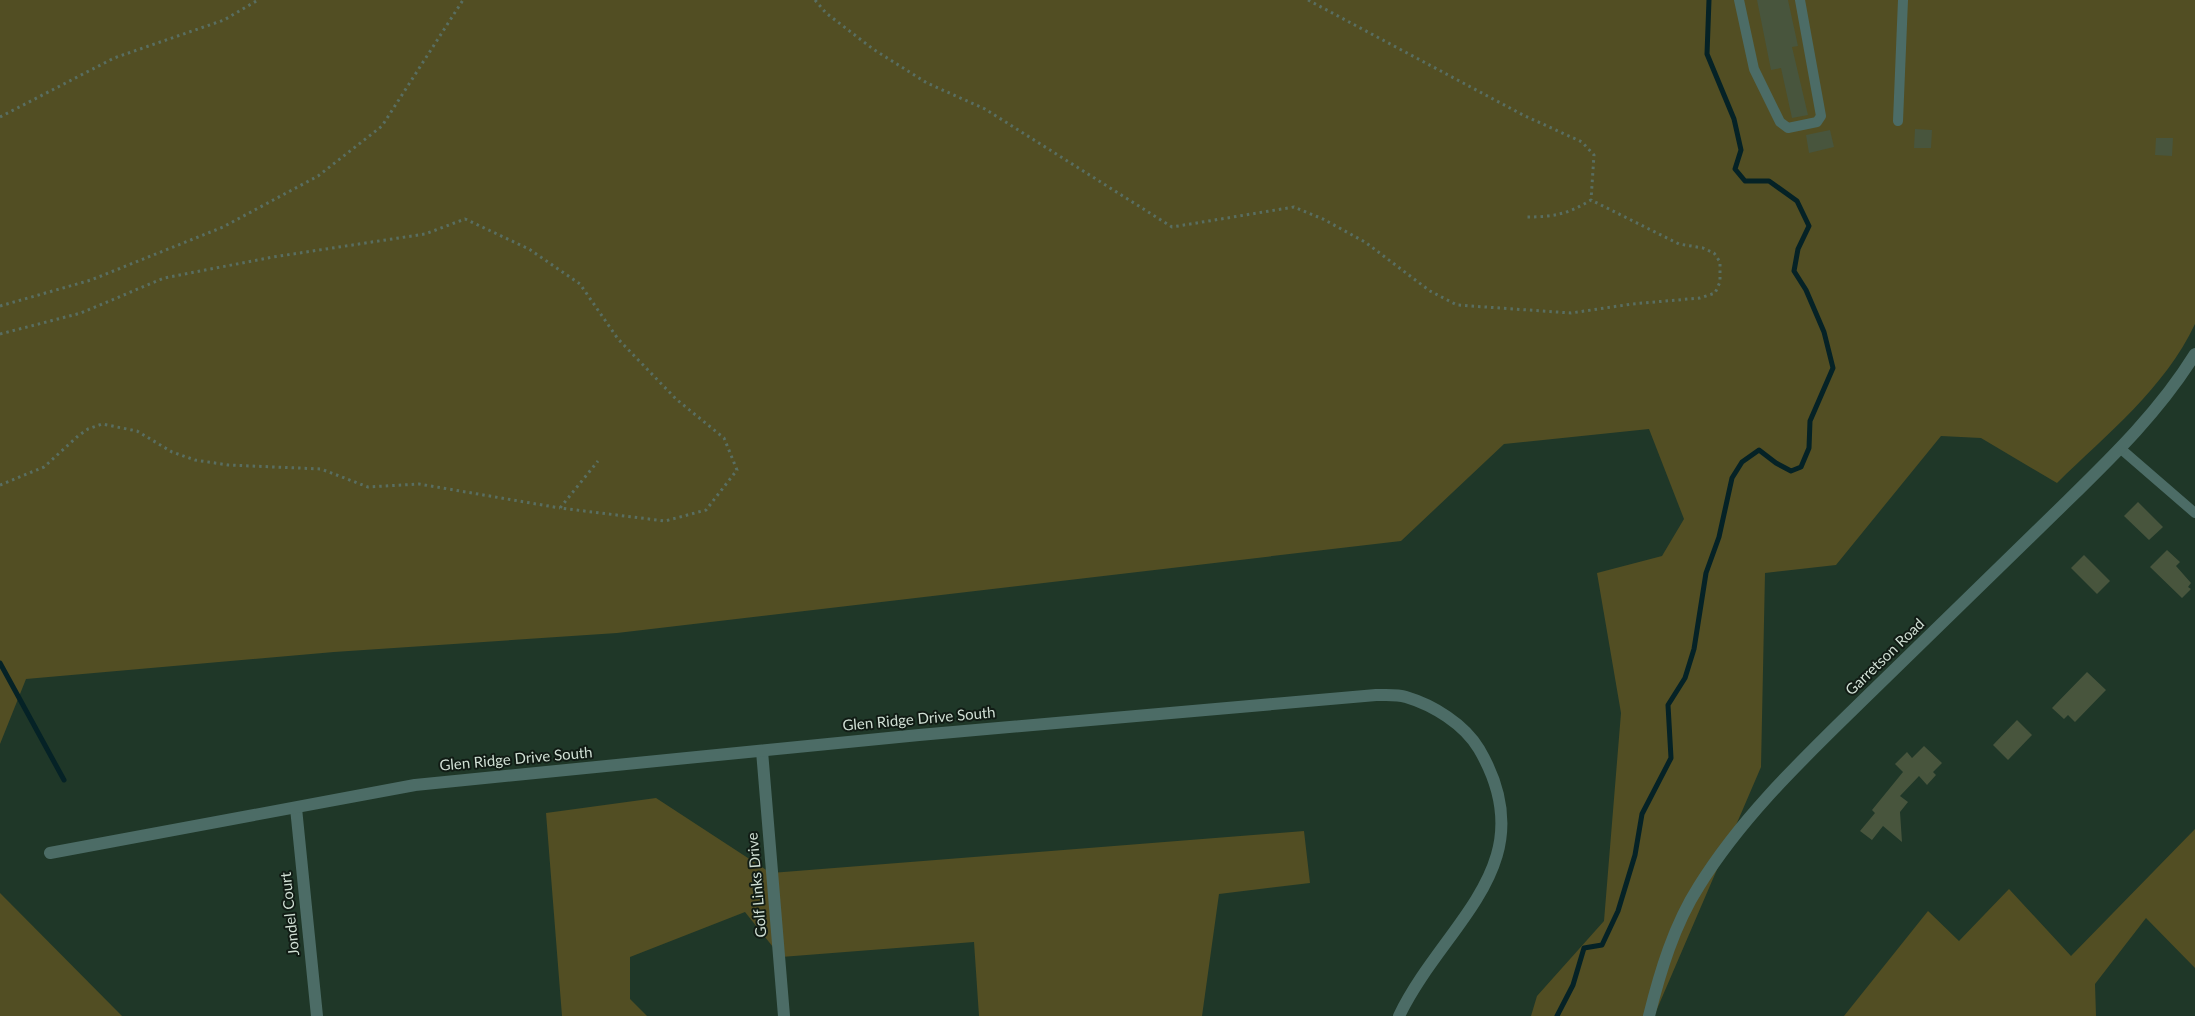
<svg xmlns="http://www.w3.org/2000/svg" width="2195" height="1016" viewBox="0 0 2195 1016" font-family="Lato,sans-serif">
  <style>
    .green { fill: #524e23 }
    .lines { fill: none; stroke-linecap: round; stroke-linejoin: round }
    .stream { stroke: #052226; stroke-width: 5 }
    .building { fill: #48553d }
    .path { stroke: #596e61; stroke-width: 3; stroke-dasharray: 2.5 4; stroke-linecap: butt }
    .service { stroke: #4c6c66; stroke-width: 10 }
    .minor { stroke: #4c6c66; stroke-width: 12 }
    .tertiary { stroke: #4c6c66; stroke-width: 12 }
    .labels { text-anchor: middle; stroke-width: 4; stroke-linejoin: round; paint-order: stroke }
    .street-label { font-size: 15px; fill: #d0dfd4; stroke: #111c15 }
  </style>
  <rect width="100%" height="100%" fill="#1f3728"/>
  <!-- green -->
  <g class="green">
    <path d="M0 0H2195V324C2165 388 2107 434 2057 483L1981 438 1941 436 1836 565 1765 573 1761 767 1654 1016H1531L1537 996 1604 921 1621 713 1597 573 1662 556 1684 519 1649 429 1504 444 1401 541 617 633 334 652 26 679 0 744Z"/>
    <polygon points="656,798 771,873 1304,831 1310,883 1219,894 1202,1016 979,1016 974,942 781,957 745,912 630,957 630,999 647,1016 562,1016 546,813"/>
    <polygon points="2195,829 2195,968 2146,918 2095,984 2096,1016 1844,1016 1928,911 1959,941 2009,889 2071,956"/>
    <polygon points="0,893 122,1016 0,1016"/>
  </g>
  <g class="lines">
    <!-- stream -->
    <g class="stream">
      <polyline points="0,663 64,780"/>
      <polyline points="1557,1016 1573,985 1584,948 1602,945 1618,911 1635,855 1642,814 1671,758 1668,705 1685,678 1694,649 1706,573 1719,537 1732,478 1742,462 1759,450 1776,463 1791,471 1801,467 1809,448 1810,421 1833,368 1824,332 1806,290 1794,271 1798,249 1809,226 1797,201 1769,181 1745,181 1735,169 1741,150 1734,119 1707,54 1709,0"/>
    </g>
  </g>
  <!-- building -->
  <g class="building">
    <polygon points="1757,0 1788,0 1798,46 1792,47 1808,115 1792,118 1781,68 1771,70"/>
    <polygon points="1915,129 1932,130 1931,148 1914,148"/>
    <polygon points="1830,130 1834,147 1809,153 1806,135"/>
    <polygon points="2156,138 2173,138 2172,156 2155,155"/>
    <polygon points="2138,502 2163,527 2149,540 2124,516"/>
    <polygon points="2167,550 2180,562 2176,566 2191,583 2188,587 2191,589 2182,598 2150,567"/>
    <polygon points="2084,555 2110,581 2097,594 2071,568"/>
    <polygon points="2087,672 2106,690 2075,722 2068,715 2064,719 2052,708"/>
    <polygon points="2017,720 2032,735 2008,760 1993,745"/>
    <polygon points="1924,746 1942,763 1933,772 1936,775 1927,785 1919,776 1900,796 1908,802 1900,812 1902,842 1883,826 1872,840 1860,831 1875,813 1872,810 1903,772 1895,764 1907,752 1912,758"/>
  </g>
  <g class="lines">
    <!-- path -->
    <g class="path">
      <path d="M815 0 826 13 873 49 927 83 985 109 1172 227 1294 207 1323 219 1365 242 1430 291 1457 305 1571 313 1632 304 1700 298 1715 293 1720 282V262L1714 253 1703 248 1679 244 1591 200C1568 214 1554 217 1526 217"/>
      <polyline points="1308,0 1523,115 1582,142 1594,155 1591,200"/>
      <polyline points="0,117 114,58 224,20 258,0"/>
      <polyline points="0,306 91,280 223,227 318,176 382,126 463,0"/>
      <polyline points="0,334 81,313 164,278 273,257 425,234 465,219 529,249 580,284 618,339 676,399 724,438 737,470 706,510 665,521 560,508 598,461"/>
      <polyline points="0,485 44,467 78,436 88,429 102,424 137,431 172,452 195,460 228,465 321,469 368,487 419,484 560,508"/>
    </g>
    <!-- service -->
    <g class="service">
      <polyline points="1739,0 1754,69 1780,122 1788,128 1817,122 1821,116 1800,0"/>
      <polyline points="1898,121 1903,0"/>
      <polyline points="2121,449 2195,513"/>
    </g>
    <!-- minor -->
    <g class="minor">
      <polyline points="762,751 784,1016"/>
      <polyline points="296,808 317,1016"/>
      <path d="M50 853 415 785 919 735 1376 695C1386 695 1397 694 1406 697 1433 705 1464 724 1479 749 1547 865 1444 922 1399 1016"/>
    </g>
    <!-- tertiary -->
    <path class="tertiary" d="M1649 1016C1660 972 1674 925 1699 886 1743 815 1804 758 1863 700 1928 637 1992 574 2057 511 2107 462 2158 414 2195 354"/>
  </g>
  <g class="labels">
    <!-- street labels -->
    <g class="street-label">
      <text transform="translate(1885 657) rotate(-44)" y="5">Garretson Road</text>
      <text transform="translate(919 719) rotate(-5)" y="5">Glen Ridge Drive South</text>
      <text transform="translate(516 759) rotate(-5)" y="5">Glen Ridge Drive South</text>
      <text transform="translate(757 885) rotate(-95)" y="5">Golf Links Drive</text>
      <text transform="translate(290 914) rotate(-96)" y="5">Jondel Court</text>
    </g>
  </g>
</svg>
